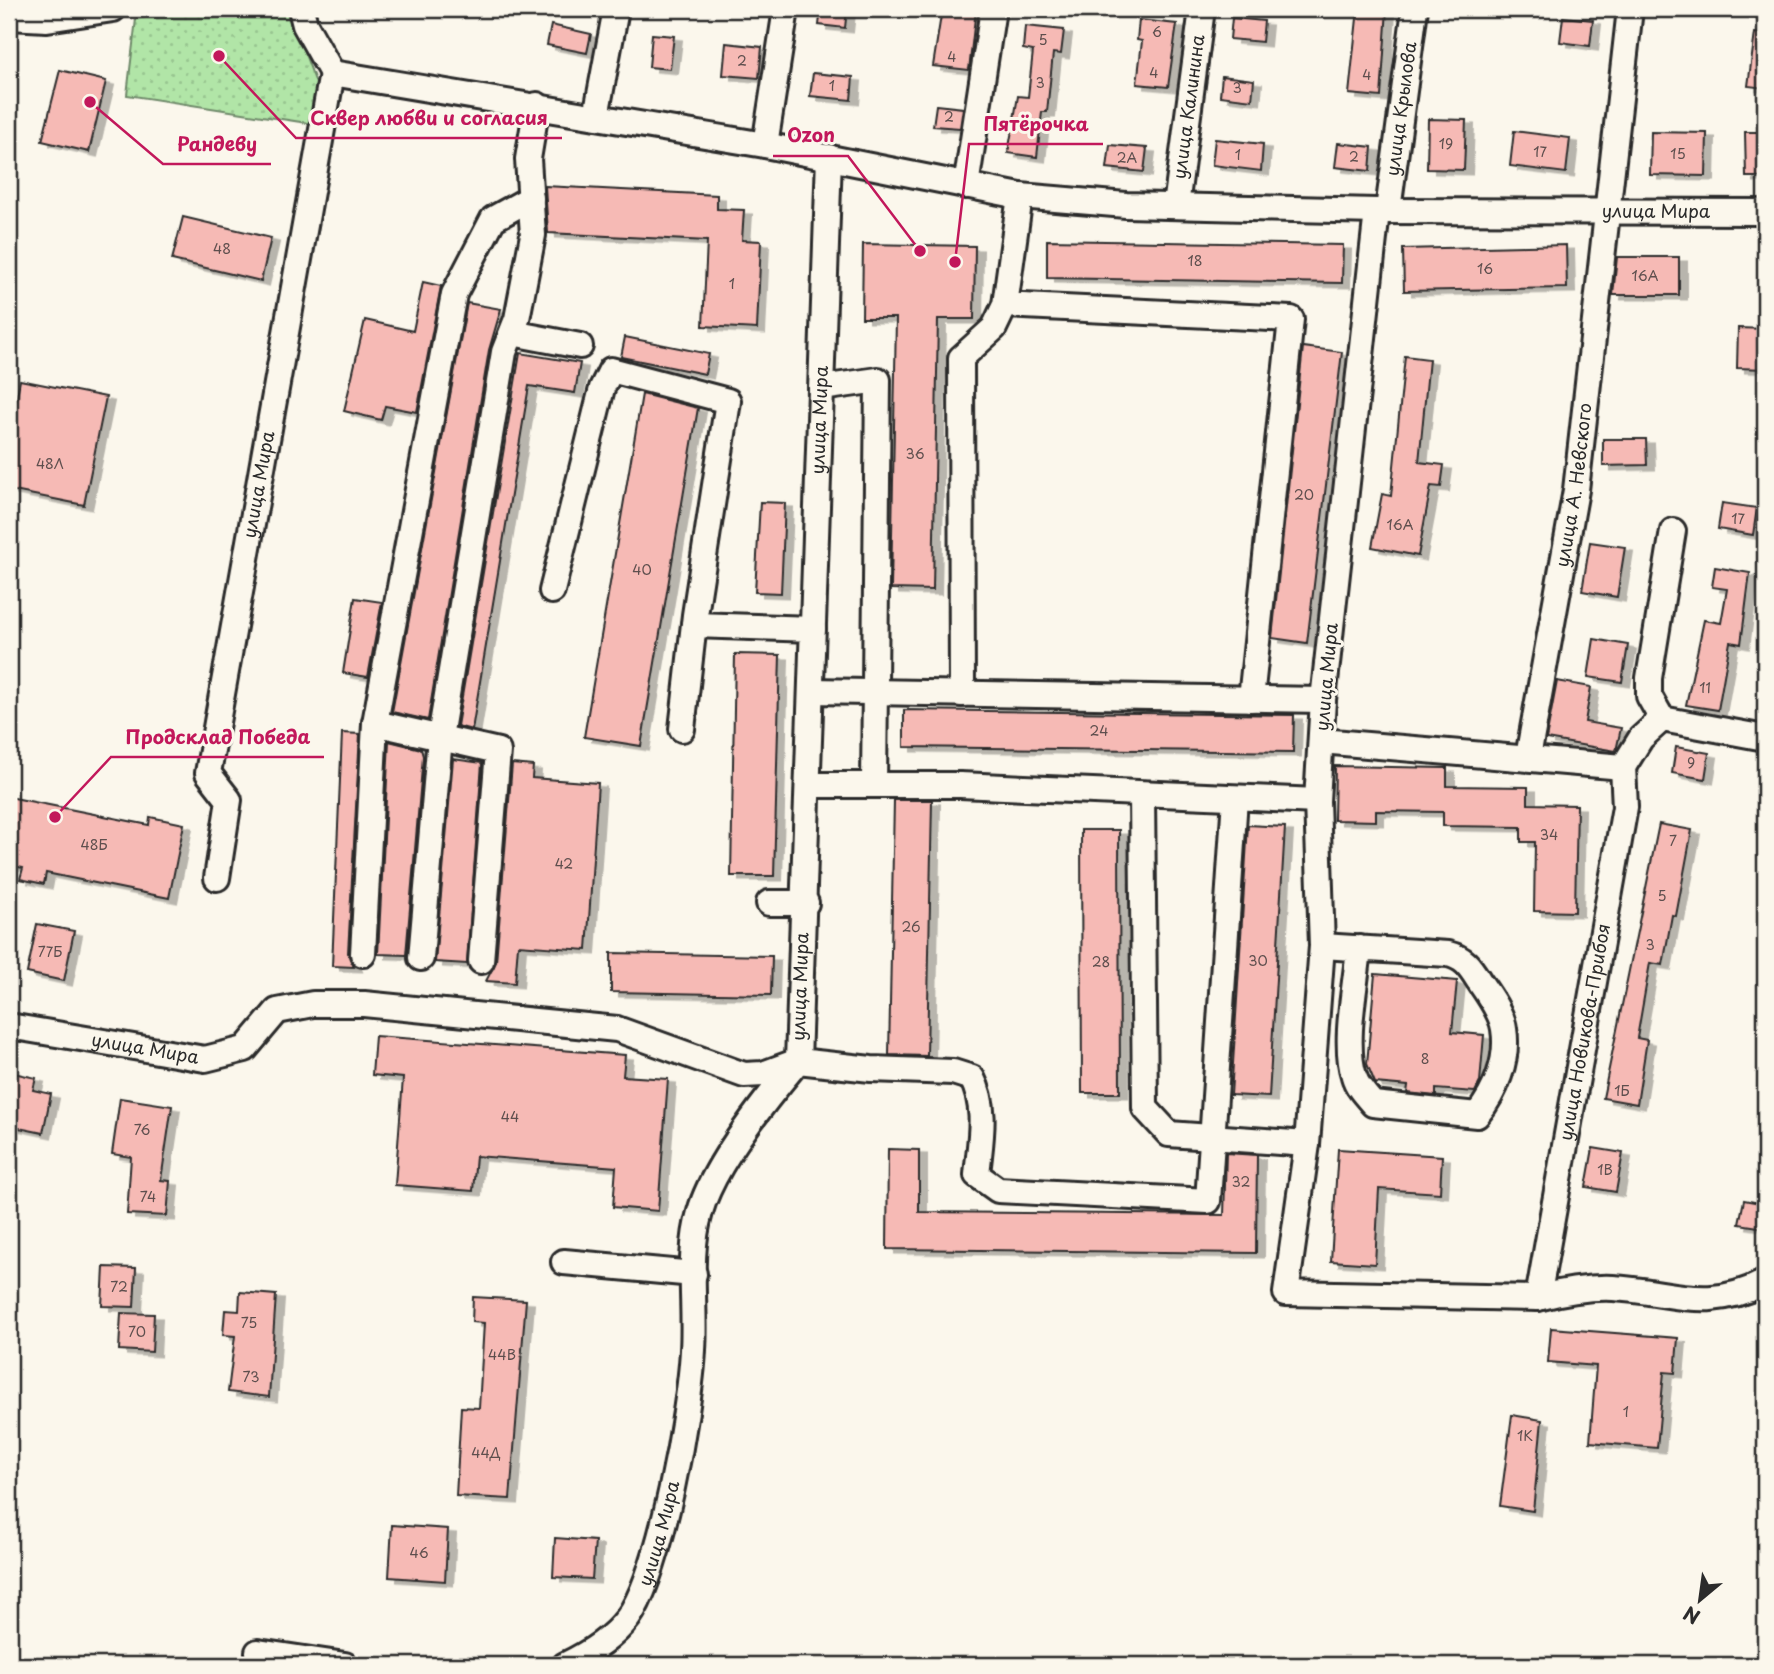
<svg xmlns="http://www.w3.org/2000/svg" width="1774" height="1674" viewBox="0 0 1774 1674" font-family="'Playpen Sans',sans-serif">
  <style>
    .park { fill: url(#park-dots); stroke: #6e8869; stroke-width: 2 }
    .building { fill: #f6bab5; stroke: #2b2b2b; stroke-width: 2; filter: url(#shadow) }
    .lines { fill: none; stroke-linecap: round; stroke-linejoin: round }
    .minor-casing { stroke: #2b2b2b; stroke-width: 30 }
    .minor { stroke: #fbf7ec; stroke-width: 24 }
    .labels { text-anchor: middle; stroke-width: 6; stroke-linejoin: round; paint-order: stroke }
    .number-label { font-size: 14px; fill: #5e4f4e }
    .street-label { font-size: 18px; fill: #2b2b2b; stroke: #fbf7ec }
    .leader { fill: none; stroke: #c2185b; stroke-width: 2.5 }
    .callout-dot { fill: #c2185b; stroke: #fbf7ec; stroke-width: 2.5 }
    .callout-label { font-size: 19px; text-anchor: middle; font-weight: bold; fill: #c2185b; stroke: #fbf7ec; stroke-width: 6; stroke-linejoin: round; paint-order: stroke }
  </style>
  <defs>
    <pattern id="park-dots" width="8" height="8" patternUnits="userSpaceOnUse" patternTransform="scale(1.75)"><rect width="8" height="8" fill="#b1e5a7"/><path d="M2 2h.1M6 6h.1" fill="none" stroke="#98c590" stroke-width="1.8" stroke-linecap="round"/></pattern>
    <filter id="shadow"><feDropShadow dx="8" dy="4.5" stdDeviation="0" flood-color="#0004"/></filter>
  </defs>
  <rect width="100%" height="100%" fill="#fbf7ec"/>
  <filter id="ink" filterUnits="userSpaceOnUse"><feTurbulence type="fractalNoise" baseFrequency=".0143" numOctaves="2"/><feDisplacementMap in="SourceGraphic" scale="14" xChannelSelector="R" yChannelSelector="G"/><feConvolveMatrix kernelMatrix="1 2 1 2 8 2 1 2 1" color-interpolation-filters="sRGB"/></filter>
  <g filter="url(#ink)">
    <!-- park -->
    <polygon class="park" points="183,9 288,9 320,94 314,124 127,95 136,19"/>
    <!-- building -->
    <g class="building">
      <polygon points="821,9 847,9 845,28 819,25"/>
      <polygon points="942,9 976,9 969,70 933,66"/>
      <polygon points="1358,9 1387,9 1381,97 1349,94"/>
      <polygon points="1563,17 1593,20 1590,46 1560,42"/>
      <polygon points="1232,18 1264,21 1262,42 1230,39"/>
      <polygon points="1139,20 1177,24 1168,87 1137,84 1142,41 1137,40"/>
      <polygon points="551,25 591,34 587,53 547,45"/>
      <polygon points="1025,26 1064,30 1061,54 1053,53 1047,112 1042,112 1037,157 1008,153 1018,96 1028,97 1033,51 1023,49"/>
      <polygon points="1755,33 1765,34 1765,88 1748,86"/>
      <polygon points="652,34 674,36 670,69 649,67"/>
      <polygon points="726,43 762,47 759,78 723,75"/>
      <polygon points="60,70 106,81 89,152 42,141"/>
      <polygon points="813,73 853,77 851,100 810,96"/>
      <polygon points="1222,76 1254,80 1252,100 1220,96"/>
      <polygon points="936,105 963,108 960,128 933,126"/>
      <polygon points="1428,119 1466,120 1464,170 1427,169"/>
      <polygon points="1514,131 1570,138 1566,173 1510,166"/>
      <polygon points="1651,132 1707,133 1706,176 1650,175"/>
      <polygon points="1745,132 1765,132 1765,177 1746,177"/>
      <polygon points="1215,139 1263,144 1261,171 1212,165"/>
      <polygon points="1338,143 1372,147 1370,171 1335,167"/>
      <polygon points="1110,145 1147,148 1144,172 1107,168"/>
      <polygon points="545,186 717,195 717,209 744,210 742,240 761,241 757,329 703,326 707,241 548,233"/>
      <polygon points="183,217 271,238 261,281 172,260"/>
      <polygon points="1047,240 1343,245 1342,283 1047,278"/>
      <polygon points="863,244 975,246 974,319 938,319 933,590 891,589 896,318 862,318"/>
      <polygon points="1566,245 1567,288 1404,291 1403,249"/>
      <polygon points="1617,257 1679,257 1679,295 1613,295"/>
      <polygon points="423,282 441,286 417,412 385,406 381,420 344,411 365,320 413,331"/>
      <polygon points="467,303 501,309 489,350 428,720 392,712"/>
      <polygon points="1738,328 1765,329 1765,369 1737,368"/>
      <polygon points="625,337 709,354 705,374 621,357"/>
      <polygon points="1303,347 1342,352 1307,643 1272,638"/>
      <polygon points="520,353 580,363 575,393 529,386 472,730 457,726"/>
      <polygon points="1405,356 1429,359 1419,462 1444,465 1441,487 1431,486 1418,556 1372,547 1382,494 1391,496"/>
      <polygon points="20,380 106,397 84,505 9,490 9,439"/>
      <polygon points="642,394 698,408 641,746 584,737"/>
      <polygon points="1603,439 1646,439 1647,465 1603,466"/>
      <polygon points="760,502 785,503 781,593 755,592"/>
      <polygon points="1722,503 1757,508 1753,535 1718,529"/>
      <polygon points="1590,542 1625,547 1617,597 1582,591"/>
      <polygon points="1715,567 1750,573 1741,644 1730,642 1718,710 1686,705 1704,620 1721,623 1727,589 1712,587"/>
      <polygon points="355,598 382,602 368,677 343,673"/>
      <polygon points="1594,639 1628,645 1622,682 1588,677"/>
      <polygon points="735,654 780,655 774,876 731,876"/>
      <polygon points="1557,681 1591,687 1585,722 1621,728 1616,751 1546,739"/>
      <polygon points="904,710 1294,715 1293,752 904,747"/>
      <polygon points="342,733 360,734 348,953 354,967 332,966"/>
      <polygon points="389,741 421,749 423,756 406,955 378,954"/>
      <polygon points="1676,747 1709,753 1705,779 1672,773"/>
      <polygon points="453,759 482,763 467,964 435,962"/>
      <polygon points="512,764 533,766 532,778 598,783 587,950 518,945 515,983 486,981 496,962"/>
      <polygon points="1335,766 1447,768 1447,786 1528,787 1528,804 1577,805 1575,912 1534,911 1535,842 1521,842 1521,827 1443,826 1443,812 1376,811 1376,821 1334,820"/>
      <polygon points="9,797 149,825 150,817 184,824 169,898 46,873 44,884 20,879 23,868 9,865"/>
      <polygon points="894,800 932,800 927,1056 889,1055"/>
      <polygon points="1659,824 1692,830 1676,916 1672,915 1663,965 1650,963 1637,1038 1647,1040 1637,1104 1603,1098"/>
      <polygon points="1248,825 1285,827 1269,1097 1231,1095"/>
      <polygon points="1081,830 1119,830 1120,1093 1082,1093"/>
      <polygon points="37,924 74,931 64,981 27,973"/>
      <polygon points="611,953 772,956 771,995 611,992"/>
      <polygon points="1375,974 1457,981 1452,1032 1484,1035 1480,1082 1475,1092 1436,1089 1436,1096 1407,1093 1408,1086 1375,1083 1367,1064"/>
      <polygon points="375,1036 625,1055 623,1076 668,1079 658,1211 613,1207 616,1167 476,1156 473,1191 395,1185 403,1078 372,1075"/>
      <polygon points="9,1072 36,1078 33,1090 51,1094 43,1133 9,1126"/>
      <polygon points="120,1098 172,1106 161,1180 170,1181 167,1216 127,1214 131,1157 112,1154"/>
      <polygon points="1593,1148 1623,1153 1616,1192 1586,1187"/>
      <polygon points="888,1149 919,1150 919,1212 1224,1215 1226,1153 1257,1155 1256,1253 887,1249"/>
      <polygon points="1338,1149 1442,1156 1440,1193 1379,1189 1375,1264 1331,1261"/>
      <polygon points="1744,1200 1765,1204 1765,1228 1739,1224"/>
      <polygon points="104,1267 136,1268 134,1307 102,1306"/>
      <polygon points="240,1292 276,1295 269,1397 228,1392 235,1336 223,1335 225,1310 239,1311"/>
      <polygon points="473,1297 526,1300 510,1499 456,1496 461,1407 479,1408 484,1323 472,1322"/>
      <polygon points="121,1313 154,1314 152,1352 119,1350"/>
      <polygon points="1551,1328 1678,1338 1675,1373 1664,1372 1657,1448 1590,1442 1596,1366 1548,1362"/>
      <polygon points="1512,1415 1542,1420 1533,1511 1500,1506"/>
      <polygon points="392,1525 448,1529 445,1581 389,1577"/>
      <polygon points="555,1538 595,1541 592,1579 553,1577"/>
    </g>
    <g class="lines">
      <!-- minor casing -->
      <g class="minor-casing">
        <g id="minor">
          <path id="s1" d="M301 9 305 25 332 73 765 145 1020 196 1126 205 1377 211 1765 212"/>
          <polyline points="9,17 47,19 113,9"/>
          <polyline points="596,116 616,9"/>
          <polyline points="765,145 786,9"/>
          <polyline points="966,186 993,9"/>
          <polyline points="1020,196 1005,305 1291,319 1251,699"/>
          <path id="s2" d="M1176 206 1202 9"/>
          <path id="s3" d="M1388 210 1415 9"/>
          <path d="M1377 211 1323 700 1317 801 1322 946 1307 1144 1286 1293 1538 1298C1564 1291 1587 1287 1613 1288 1672 1291 1706 1313 1765 1282"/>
          <polyline points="512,333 580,346"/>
          <polyline points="821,388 878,380 874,785"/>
          <polyline points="552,591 602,388 611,370 728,401 695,615 682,729"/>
          <polyline points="694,625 813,629"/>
          <polyline points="811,691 1323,700"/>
          <polyline points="962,694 961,358 994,328 1005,305"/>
          <polyline points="1662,719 1649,696 1649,678 1673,531"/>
          <polyline points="375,723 454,294 493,219 531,198"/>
          <polyline points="1321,741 1623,767 1641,738 1662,719 1765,738"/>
          <path id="s4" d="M1528 757 1576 490 1630 9"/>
          <polyline points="808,785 960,785 1317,801"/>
          <polyline points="1142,794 1145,1108 1169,1134 1307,1144"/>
          <path id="s5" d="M217 878 229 800 208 773 332 73"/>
          <polyline points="769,903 806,903"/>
          <path d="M1322 946 1448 954C1465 958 1470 967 1479 981 1488 994 1502 1013 1504 1029 1509 1060 1495 1093 1477 1115L1373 1104C1366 1096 1357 1087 1354 1076 1343 1042 1356 984 1359 948"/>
          <polyline points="363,954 375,723 498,751 481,961"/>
          <polyline points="421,958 440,737 504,352 517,319 533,235 528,159 537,105"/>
          <path id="s6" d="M9 1026 205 1059 245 1049 277 1011 313 1004H364L617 1029 744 1075 763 1074 798 1061 871 1069 953 1072 972 1078C988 1109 980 1141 977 1175L998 1190 1208 1201 1235 798"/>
          <polyline points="564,1262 694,1274"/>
          <path id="s7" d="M1538 1298 1625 807 1623 767"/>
          <polyline points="258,1652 345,1665"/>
          <path id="s8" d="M565 1665C588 1654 612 1639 628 1618 661 1572 690 1409 693 1350 696 1304 687 1257 700 1212 713 1165 766 1099 798 1061L829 157"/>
        </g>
      </g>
      <!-- minor -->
      <use href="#minor" class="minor"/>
    </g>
  </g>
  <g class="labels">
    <!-- number labels -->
    <g class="number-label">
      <text x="1157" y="37">6</text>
      <text x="1043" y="45">5</text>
      <text x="952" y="62">4</text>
      <text x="742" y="66">2</text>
      <text x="1154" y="78">4</text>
      <text x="1367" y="80">4</text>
      <text x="1040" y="88">3</text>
      <text x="832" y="91">1</text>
      <text x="1237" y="93">3</text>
      <text x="949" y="122">2</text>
      <text x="1446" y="149">19</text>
      <text x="1540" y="157">17</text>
      <text x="1678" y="159">15</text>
      <text x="1238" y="160">1</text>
      <text x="1354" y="162">2</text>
      <text x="1127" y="163">2А</text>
      <text x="222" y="254">48</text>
      <text x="1195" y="266">18</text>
      <text x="1485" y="274">16</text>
      <text x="1645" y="281">16А</text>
      <text x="732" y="289">1</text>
      <text x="915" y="459">36</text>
      <text x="50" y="469">48Л</text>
      <text x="1304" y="500">20</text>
      <text x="1738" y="524">17</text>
      <text x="1400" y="530">16А</text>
      <text x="642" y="575">40</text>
      <text x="1705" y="693">11</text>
      <text x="1099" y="736">24</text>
      <text x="1691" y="768">9</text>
      <text x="1549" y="840">34</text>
      <text x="1673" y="846">7</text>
      <text x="94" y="850">48Б</text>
      <text x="564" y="869">42</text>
      <text x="1662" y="901">5</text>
      <text x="911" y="932">26</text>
      <text x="1650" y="950">3</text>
      <text x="50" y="957">77Б</text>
      <text x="1258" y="966">30</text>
      <text x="1101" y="967">28</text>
      <text x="1425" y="1064">8</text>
      <text x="1622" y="1096">1Б</text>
      <text x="510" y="1122">44</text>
      <text x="142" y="1135">76</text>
      <text x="1605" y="1175">1В</text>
      <text x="1241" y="1187">32</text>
      <text x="148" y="1202">74</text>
      <text x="119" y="1292">72</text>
      <text x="249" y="1328">75</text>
      <text x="137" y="1337">70</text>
      <text x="502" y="1360">44В</text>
      <text x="251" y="1382">73</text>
      <text x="1626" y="1417">1</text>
      <text x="1525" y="1441">1К</text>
      <text x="486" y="1458">44Д</text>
      <text x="419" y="1558">46</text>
    </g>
    <!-- street labels -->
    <g class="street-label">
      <text dy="6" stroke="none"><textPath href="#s2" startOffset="100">улица Калинина</textPath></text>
      <text dy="6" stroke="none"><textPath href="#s3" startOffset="102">улица Крылова</textPath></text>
      <text dy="6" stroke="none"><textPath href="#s1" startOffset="1407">улица Мира</textPath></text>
      <text dy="6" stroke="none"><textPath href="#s8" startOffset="1318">улица Мира</textPath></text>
      <text dy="6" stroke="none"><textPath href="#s5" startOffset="406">улица Мира</textPath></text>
      <text dy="6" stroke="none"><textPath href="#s4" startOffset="276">улица А. Невского</textPath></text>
      <text transform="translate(1327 677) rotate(-85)" y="6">улица Мира</text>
      <text dy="6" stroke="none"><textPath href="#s8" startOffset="751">улица Мира</textPath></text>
      <text dy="6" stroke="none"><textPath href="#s7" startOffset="270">улица Новикова-Прибоя</textPath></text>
      <text dy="6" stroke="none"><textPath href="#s6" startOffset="138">улица Мира</textPath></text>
      <text dy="6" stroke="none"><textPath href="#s8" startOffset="170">улица Мира</textPath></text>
    </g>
  </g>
  <!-- callouts -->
  <path class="leader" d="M219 56L296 138H562M955 262L969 144H1103M920 251L848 156H773M90 102L163 164H271M55 817L111 757H324"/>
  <g class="callout-dot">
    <circle cx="219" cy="56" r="7"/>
    <circle cx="955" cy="262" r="7"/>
    <circle cx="920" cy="251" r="7"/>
    <circle cx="90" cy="102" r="7"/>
    <circle cx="55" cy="817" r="7"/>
  </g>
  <g class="callout-label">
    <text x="429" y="125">Сквер любви и согласия</text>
    <text x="1036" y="131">Пятёрочка</text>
    <text x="811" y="142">Ozon</text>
    <text x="217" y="151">Рандеву</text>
    <text x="218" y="744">Продсклад Победа</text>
  </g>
  <!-- margin -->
  <rect width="1774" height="1674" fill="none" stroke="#fbf7ec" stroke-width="35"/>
  <rect x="18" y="18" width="1739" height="1639" fill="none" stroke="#2b2b2b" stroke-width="2.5" filter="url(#ink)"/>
  <!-- north arrow -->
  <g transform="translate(1700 1600) rotate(209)" stroke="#fbf7ec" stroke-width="5" paint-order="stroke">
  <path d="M0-5L12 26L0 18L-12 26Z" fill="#2b2b2b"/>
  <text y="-10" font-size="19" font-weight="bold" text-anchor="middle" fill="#2b2b2b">N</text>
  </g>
</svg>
